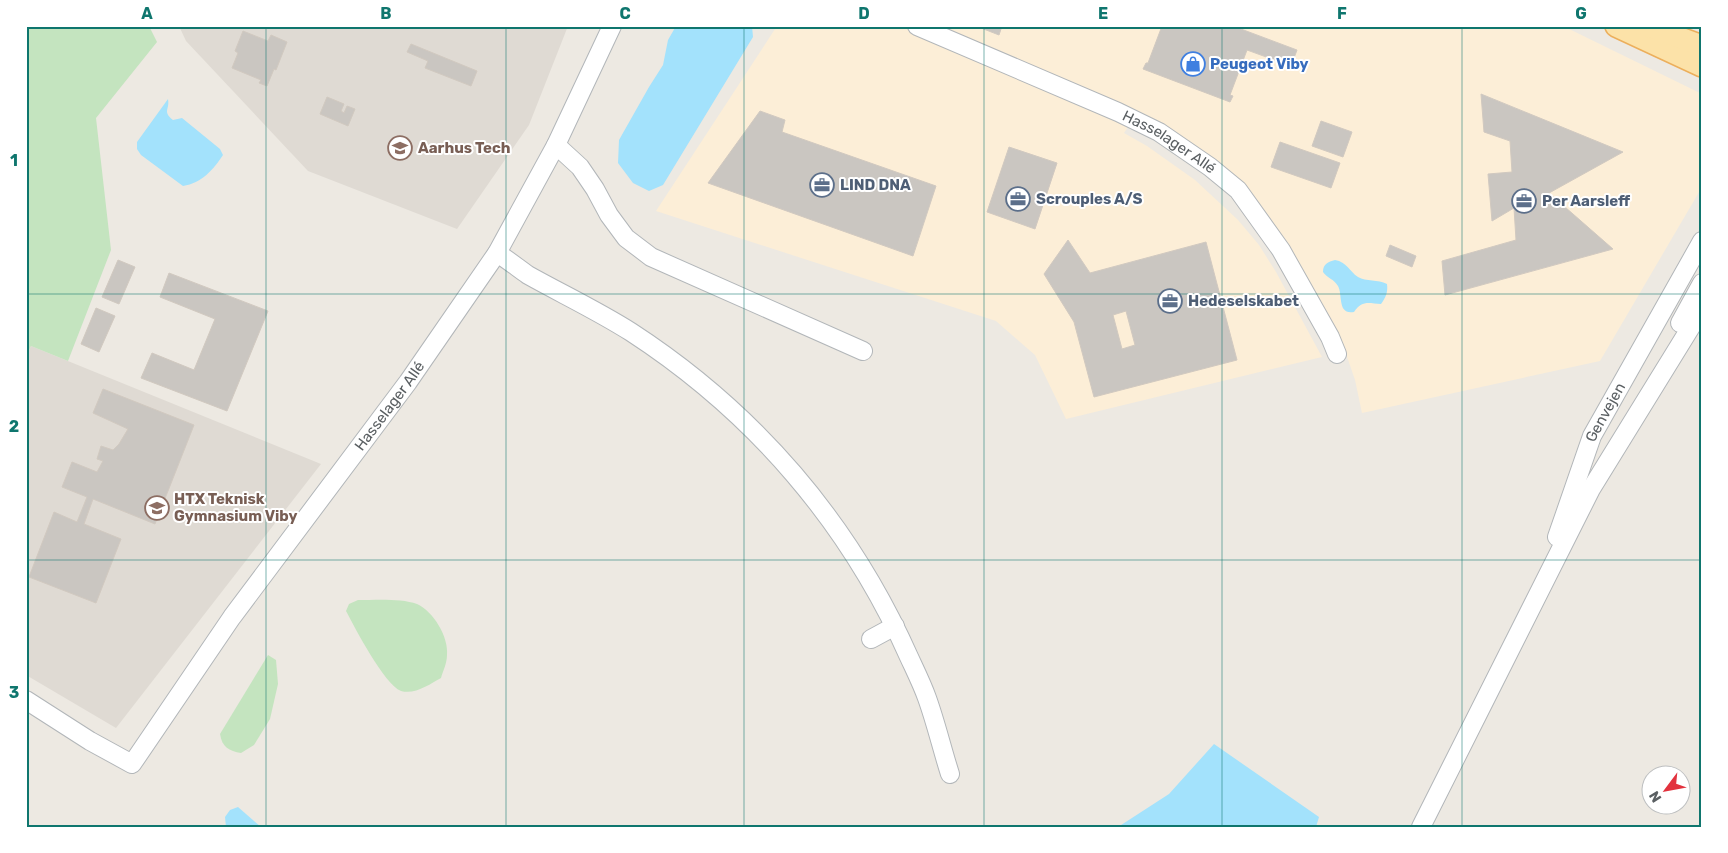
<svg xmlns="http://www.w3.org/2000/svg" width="1728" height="853" viewBox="0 0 1728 853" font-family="Rubik,sans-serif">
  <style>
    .commercial { fill: #fceed7 }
    .education { fill: #dfdad3 }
    .green { fill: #c4e4bf }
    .water { fill: #a3e2fc }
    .building { fill: #cac6c1; stroke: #d1c9c0; fill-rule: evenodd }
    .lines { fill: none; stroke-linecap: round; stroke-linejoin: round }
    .minor-casing { stroke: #b2b6b9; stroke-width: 20 }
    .major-casing { stroke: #ecaf5c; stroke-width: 24 }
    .minor { stroke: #fff; stroke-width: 18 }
    .major { stroke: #fce2a8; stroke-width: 21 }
    .grid { fill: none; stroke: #0f766e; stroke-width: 1; stroke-opacity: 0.55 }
    .labels { text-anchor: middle; stroke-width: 4; stroke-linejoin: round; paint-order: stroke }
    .shop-label { font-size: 15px; font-weight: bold; fill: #366cbe; stroke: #fff; text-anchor: start }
    .street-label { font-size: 15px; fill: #5a5f62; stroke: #fff }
    .education-label { font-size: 15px; font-weight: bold; fill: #785e54; stroke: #fff; text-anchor: start }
    .service-label { font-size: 15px; font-weight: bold; fill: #4e5e75; stroke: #fff; text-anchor: start }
    .neatline { fill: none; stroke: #0f766e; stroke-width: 2 }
    .grid-label { font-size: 16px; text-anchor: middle; font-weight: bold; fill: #0f766e }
  </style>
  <rect width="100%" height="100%" fill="#ede9e2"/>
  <!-- commercial -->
  <polygon class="commercial" points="777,26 1563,26 1702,94 1702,187 1600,361 1362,413 1355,380 1343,345 1303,269 1259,207 1138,112 1124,133 1147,146 1195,180 1238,220 1259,245 1276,272 1322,357 1066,419 1035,355 996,321 656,211"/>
  <!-- education -->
  <g class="education">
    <polygon points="179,26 568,26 529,125 457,229 308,171 186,41"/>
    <polygon points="31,346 321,464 116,728 26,675 26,356"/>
  </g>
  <!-- green -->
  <g class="green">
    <polygon points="26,26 149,26 157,42 96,118 111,250 68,361 31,346 26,356"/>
    <path d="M358 600C375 600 401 598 417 604 433 611 449 637 447 655 447 663 443 671 441 678 430 684 415 695 401 691 384 684 355 628 346 611L349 604Z"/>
    <path d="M268 655 276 660 278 684 270 719 254 745 241 753C229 751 222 747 220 734Z"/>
  </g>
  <!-- water -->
  <g class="water">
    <polygon points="676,26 752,26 753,37 663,185 649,191 633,183 618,163 619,140 649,87 663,65 668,40"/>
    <path d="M168 99C170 110 162 111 173 120L182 118 220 149 223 155C213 170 202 183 183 186L141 155 137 149V142Z"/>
    <path d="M1335 260C1347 262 1349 271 1358 277 1366 282 1378 279 1387 284 1388 292 1386 297 1381 304 1368 303 1362 300 1354 312 1337 315 1343 295 1338 286 1334 279 1327 278 1323 272 1323 264 1328 262 1335 260Z"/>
    <polygon points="1214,744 1319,817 1316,827 1118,827 1169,794"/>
    <polygon points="238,807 261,827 226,827 225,817 230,810"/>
  </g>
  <!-- building -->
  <g class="building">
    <polygon points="976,26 1002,26 999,35"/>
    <polygon points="1162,26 1242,26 1241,29 1297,50 1291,66 1247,50 1230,95 1233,96 1230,102 1143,69 1146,63 1148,63"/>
    <polygon points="243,31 268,41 271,35 287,42 276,70 274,69 267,86 259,83 261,80 232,68 238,53 235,51"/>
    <polygon points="411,44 477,71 471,86 425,68 428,61 407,52"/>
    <polygon points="1481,94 1623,152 1549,193 1613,249 1445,295 1442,261 1516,240 1514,208 1492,221 1488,174 1512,172 1510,141 1484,132"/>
    <polygon points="327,97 344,104 341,111 344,113 347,106 355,109 348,126 320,114"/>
    <polygon points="760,111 785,120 782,132 936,186 913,256 708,183"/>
    <polygon points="1321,121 1352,132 1343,157 1312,146"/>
    <polygon points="1280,142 1340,163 1331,188 1271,167"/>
    <polygon points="1009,147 1057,163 1035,229 987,212"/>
    <path d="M1068 240 1090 273 1206 242 1237 360 1094 397 1074 322 1044 274ZM1126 311 1135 345 1122 349 1113 315Z"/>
    <polygon points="1390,245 1416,256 1412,267 1386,256"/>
    <polygon points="118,260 135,267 119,304 102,297"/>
    <polygon points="169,273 268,311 227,411 141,378 152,353 194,370 215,319 160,297"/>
    <polygon points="96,308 115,316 99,352 81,344"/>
    <polygon points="103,389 194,425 155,524 93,499 84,524 121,539 96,603 29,577 54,512 77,522 87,497 62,487 72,462 97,472 103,461 97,459 101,446 113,450 119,444 128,429 93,413"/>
  </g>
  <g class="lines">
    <!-- minor casing -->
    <g class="minor-casing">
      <g id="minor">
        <path id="s1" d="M917 26 1118 112 1159 132 1210 167 1238 190 1281 250 1330 337 1337 354"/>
        <polyline points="556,145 580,167 595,189 609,215 626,238 651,257 863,351"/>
        <path d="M497 253C508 260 518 268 528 275 562 294 598 311 631 332 754 412 849 522 909 657 915 670 922 684 927 698 936 723 942 749 950 774"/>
        <polyline points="1680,323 1702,283"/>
        <path id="s2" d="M1557 537 1592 436 1702 241"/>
        <polyline points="871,639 895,626"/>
        <path id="s3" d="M26 700 90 741 132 764 232 617 408 382 497 253 556 145 612 26"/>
        <polyline points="1421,827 1591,489 1702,309"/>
      </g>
    </g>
    <!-- major casing -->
    <g class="major-casing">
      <g id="major">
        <polyline points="1616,26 1702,66"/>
        <polyline points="1648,26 1702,46"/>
      </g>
    </g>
    <!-- minor -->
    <use href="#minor" class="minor"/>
    <!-- major -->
    <use href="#major" class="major"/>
  </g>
  <!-- grid -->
  <path class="grid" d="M266 26V827M506 26V827M744 26V827M984 26V827M1222 26V827M1462 26V827M26 294H1702M26 560H1702"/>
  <!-- icons -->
  <defs>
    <g id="shop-ring" transform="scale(1.25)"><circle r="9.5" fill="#fff" stroke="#3f7fe0" stroke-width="1.5"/><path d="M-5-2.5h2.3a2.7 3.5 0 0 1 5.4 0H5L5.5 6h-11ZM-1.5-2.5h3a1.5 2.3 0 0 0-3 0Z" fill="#3f7fe0"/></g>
    <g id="university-ring" transform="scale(1.25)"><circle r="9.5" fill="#fff" stroke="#8d6e63" stroke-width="1.5"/><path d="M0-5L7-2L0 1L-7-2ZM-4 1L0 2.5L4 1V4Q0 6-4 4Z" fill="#8d6e63"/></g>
    <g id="office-ring" transform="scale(1.25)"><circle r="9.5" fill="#fff" stroke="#5c6f8a" stroke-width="1.5"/><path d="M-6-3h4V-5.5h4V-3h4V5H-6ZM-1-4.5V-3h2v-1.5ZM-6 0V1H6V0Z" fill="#5c6f8a"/></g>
  </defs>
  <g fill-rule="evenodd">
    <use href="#shop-ring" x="1193" y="64"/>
    <use href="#university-ring" x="400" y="148"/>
    <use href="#office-ring" x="822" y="185"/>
    <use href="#office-ring" x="1018" y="199"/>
    <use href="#office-ring" x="1524" y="201"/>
    <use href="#office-ring" x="1170" y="301"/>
    <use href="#university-ring" x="157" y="508"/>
  </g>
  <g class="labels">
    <!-- shop labels -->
    <g class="shop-label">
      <text x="1210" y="69">Peugeot Viby</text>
    </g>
    <!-- street labels -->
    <g class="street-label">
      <text dy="5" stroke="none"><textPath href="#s1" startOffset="278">Hasselager Allé</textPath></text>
      <text dy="5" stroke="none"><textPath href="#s3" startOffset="565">Hasselager Allé</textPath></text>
      <text dy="5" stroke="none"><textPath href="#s2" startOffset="134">Genvejen</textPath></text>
    </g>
    <!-- education labels -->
    <g class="education-label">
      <text x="418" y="153">Aarhus Tech</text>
      <text x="174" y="504">HTX Teknisk<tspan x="174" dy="17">Gymnasium Viby</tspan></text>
    </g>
    <!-- service labels -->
    <g class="service-label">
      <text x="840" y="190">LIND DNA</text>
      <text x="1036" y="204">Scrouples A/S</text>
      <text x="1542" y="206">Per Aarsleff</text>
      <text x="1188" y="306">Hedeselskabet</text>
    </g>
  </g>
  <!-- border -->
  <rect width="1728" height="853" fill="none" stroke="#ffffff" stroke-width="55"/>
  <!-- north arrow -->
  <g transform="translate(1666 790) rotate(238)"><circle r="24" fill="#ffffff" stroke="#bdbfc0"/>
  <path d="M0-4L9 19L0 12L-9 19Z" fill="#e2323e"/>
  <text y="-8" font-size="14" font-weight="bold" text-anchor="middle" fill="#5a5f62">N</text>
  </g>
  <rect x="28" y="28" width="1672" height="798" class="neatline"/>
  <g class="grid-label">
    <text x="147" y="19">A</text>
    <text x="386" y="19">B</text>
    <text x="625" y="19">C</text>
    <text x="864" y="19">D</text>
    <text x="1103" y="19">E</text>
    <text x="1342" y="19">F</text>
    <text x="1581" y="19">G</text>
    <text x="14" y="166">1</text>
    <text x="14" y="432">2</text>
    <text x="14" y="698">3</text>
  </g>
</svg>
